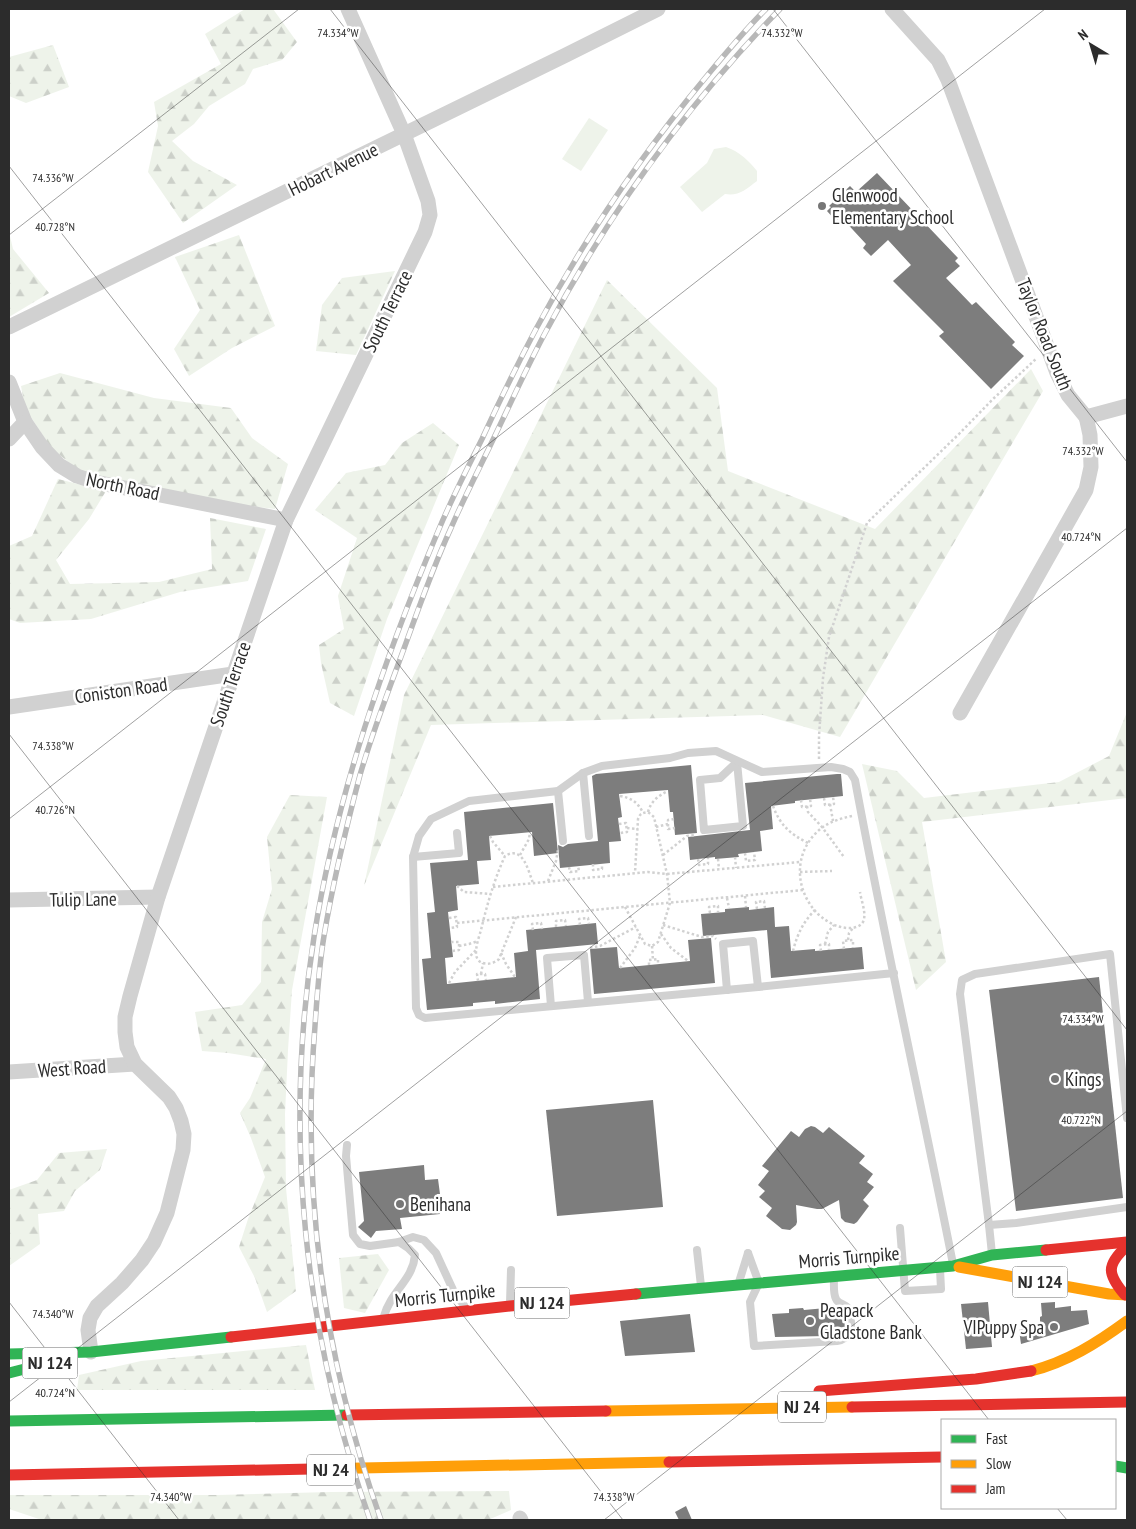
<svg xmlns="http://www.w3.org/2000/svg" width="1136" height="1529" viewBox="0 0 1136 1529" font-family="'PT Sans Narrow',sans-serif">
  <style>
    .forest { fill: url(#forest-firs) }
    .park { fill: #eef3ea }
    .building { fill: #7d7d7d }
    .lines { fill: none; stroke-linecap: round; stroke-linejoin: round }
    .path { stroke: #d1d1d1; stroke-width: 2.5; stroke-dasharray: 2.5 2.5; stroke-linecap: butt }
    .lane { stroke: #d1d1d1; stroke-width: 8 }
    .street { stroke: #d1d1d1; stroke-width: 15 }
    .fast { stroke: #30b455; stroke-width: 11 }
    .slow { stroke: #ff9f0a; stroke-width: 11 }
    .jam { stroke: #e5322d; stroke-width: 11 }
    .rail-casing { stroke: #b8b8b8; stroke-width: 5.5 }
    .rail { stroke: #fff; stroke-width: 4; stroke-dasharray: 11; stroke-linecap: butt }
    .ticks { fill: none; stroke: #2c2c2c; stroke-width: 1; stroke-opacity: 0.45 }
    .poi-dot { fill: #767676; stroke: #fff; stroke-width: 2 }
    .labels { text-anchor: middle; stroke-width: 5; stroke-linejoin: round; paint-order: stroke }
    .shield { fill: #fff; stroke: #6b6b6b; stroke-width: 1 }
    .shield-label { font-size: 18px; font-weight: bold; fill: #2c2c2c }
    .street-label { font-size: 19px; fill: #2c2c2c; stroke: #fff }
    .poi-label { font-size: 19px; fill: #2c2c2c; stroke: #fff; text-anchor: start }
    .ticks-label { font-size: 12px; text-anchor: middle; fill: #2c2c2c; stroke: #fff; stroke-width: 5; stroke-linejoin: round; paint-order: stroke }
  </style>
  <defs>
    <pattern id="forest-firs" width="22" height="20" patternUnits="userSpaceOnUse" patternTransform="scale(1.25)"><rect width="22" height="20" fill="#eef3ea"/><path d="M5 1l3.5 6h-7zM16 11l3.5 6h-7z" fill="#ccd0c9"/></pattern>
  </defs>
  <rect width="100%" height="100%" fill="#fff"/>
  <!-- forest -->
  <g class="forest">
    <polygon points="245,9 273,9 297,42 282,60 253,69 245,84 209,106 194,124 172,141 193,161 237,185 183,223 148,172 158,126 154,102 221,64 205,34"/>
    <polygon points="53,45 69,87 26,103 9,96 9,57"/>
    <polygon points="9,232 13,249 49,293 9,317"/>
    <polygon points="239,235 275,326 232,348 189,376 174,349 200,310 175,257"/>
    <polygon points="395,271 356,355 316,351 322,305 342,278"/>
    <polygon points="607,280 717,388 728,471 875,529 1031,369 1043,391 840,737 763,715 431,725 364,886 404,695"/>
    <polygon points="60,373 154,398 231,408 252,438 288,464 275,509 232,504 83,474 51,448 25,408 21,386"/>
    <polygon points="433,423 459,445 387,619 354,716 330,703 321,663 319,645 344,629 338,596 357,538 315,510 346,473 385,465 402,443"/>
    <polygon points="58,479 106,491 89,519 56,560 70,584 159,582 212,569 210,518 266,529 248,581 180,592 91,619 20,623 9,619 9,546 32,536"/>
    <polygon points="1127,712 1127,798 922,822 946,962 916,990 862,764 897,771 924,798 1059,782 1109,756"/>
    <polygon points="290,795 327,797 292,990 288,1050 285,1114 286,1188 296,1291 267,1312 255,1278 239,1247 248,1219 265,1177 251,1138 240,1113 250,1098 266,1059 228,1053 202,1051 195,1012 242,1005 261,982 262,922 272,889 267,837"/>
    <polygon points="107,1149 100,1170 75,1191 64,1211 38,1214 40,1244 9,1266 9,1190 37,1180 59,1153"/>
    <polygon points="378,1254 389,1270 365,1313 344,1308 339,1258"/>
    <polygon points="306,1345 315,1390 77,1390 79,1375 141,1361"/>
    <polygon points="509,1491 511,1510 488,1520 42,1520 9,1509 9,1495 218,1495 330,1492"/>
  </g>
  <!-- park -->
  <g class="park">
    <polygon points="589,118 608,130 581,171 562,159"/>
    <path d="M726 147C740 152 748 160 757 171V181C745 190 739 196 725 194L702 212 680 187 707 163 714 149Z"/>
  </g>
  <!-- building -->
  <g class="building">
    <polygon points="877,173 958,258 955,261 960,266 946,278 972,305 976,302 1015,342 1012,345 1024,356 991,389 939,336 944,332 893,281 911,265 888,240 871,256 863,248 866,244 841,217 836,221 827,211 831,207 829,206 850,186 856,192"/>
    <polygon points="691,765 697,833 675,835 673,812 670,812 668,790 619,794 622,817 618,818 621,841 609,842 610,863 560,868 558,845 563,847 568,844 598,841 592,776 596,774"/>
    <polygon points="837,774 841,774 843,796 795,801 795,803 771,806 773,829 760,831 762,851 738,854 739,857 715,859 715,857 690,860 688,837 750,830 745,783"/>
    <polygon points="553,803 558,853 534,856 532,832 489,836 491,860 477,861 479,884 456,886 458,910 448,912 453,957 445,958 447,984 516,977 514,953 528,951 526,930 596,923 598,944 536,950 540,999 495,1004 495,1001 473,1003 473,1006 427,1010 422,959 431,958 427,913 435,912 430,863 468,860 464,812"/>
    <polygon points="749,907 749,910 774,907 775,927 789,926 791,951 815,949 815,951 862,947 864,969 771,978 767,930 703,936 701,914 725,912 725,909"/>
    <polygon points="711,938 715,983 594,994 590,949 617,947 619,968 690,961 688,940"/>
    <polygon points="1099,977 1123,1198 1016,1211 989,990"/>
    <polygon points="653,1100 663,1207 557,1216 546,1110"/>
    <polygon points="811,1126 815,1127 823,1133 829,1127 865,1156 859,1163 873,1174 867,1182 874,1187 863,1200 869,1206 857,1222 854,1224 845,1222 841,1218 839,1200 822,1209 817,1209 796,1205 797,1222 796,1225 790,1230 782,1229 766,1216 772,1208 759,1197 765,1191 758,1185 769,1171 762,1166 791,1131 799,1137 805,1129"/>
    <polygon points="424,1165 425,1180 438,1179 440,1194 437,1194 440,1214 400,1218 402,1229 376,1231 371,1238 358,1227 364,1221 359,1172"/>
    <polygon points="988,1302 992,1347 966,1349 961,1304"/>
    <polygon points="1055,1302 1055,1308 1071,1306 1071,1311 1087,1310 1089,1324 1021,1344 1019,1330 1040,1323 1040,1317 1042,1316 1041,1303"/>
    <polygon points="803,1308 804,1310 826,1308 826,1311 840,1309 844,1312 845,1327 832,1328 827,1336 775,1337 772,1314 789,1313 789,1309"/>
    <polygon points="690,1314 695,1352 625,1356 620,1321"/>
    <polygon points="686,1506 692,1520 679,1520 675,1512"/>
  </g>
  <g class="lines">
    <!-- path -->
    <g class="path">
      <polyline points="819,759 819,736 823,678 829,637 867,523 959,434 993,399 1037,358"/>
      <path d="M620 796C631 798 638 802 643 813"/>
      <polyline points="824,798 825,805 834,804 833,797"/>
      <polyline points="801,800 802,807 811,806 810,799"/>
      <polyline points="830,804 833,821"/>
      <path d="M773 806C780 825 790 834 808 843"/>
      <polyline points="807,806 808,812 822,827 844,857"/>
      <path d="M648 812C651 801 658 796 668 791"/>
      <path d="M852 816C838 819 825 823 815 834 793 857 796 892 818 914 827 922 837 928 849 928 854 928 860 927 863 922 867 914 861 900 860 892"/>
      <polyline points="674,819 668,820 668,829 675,828"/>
      <polyline points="619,824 626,823 627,832 620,833"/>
      <polyline points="656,827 668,824"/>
      <polyline points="627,828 638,829"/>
      <polyline points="490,836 493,842 505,856"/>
      <polyline points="745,853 746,861 755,860 754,852"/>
      <polyline points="520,855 529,839 530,832"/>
      <polyline points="663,855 687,836 695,835"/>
      <polyline points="735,857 736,868"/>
      <polyline points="698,859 699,865 708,864 708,858"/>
      <polyline points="718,859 719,869"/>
      <polyline points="593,864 593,870 602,869 602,864"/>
      <polyline points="569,867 570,872 579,871 578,866"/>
      <polyline points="800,872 832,871"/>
      <polyline points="548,881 556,861 558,850"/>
      <polyline points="457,886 464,892 491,894"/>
      <polyline points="493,887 648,872 667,874 800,862"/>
      <polyline points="745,896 746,907"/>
      <polyline points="727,898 729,908"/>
      <path d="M625 907 645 944 652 946 658 942 670 903 667 874 654 817 648 812C643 813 640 813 638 819L635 873"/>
      <polyline points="757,909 756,902 764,901 765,908"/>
      <polyline points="710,913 709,907 718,906 718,912"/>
      <path d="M516 917 499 959C492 966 476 966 476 953 476 945 479 937 481 930 487 905 494 880 505 856 523 845 528 870 533 883"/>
      <polyline points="449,918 456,917 457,927 450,928"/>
      <polyline points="457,923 803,890"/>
      <polyline points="580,925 579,919 588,918 589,924"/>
      <polyline points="663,925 702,937 713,936 716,939"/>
      <polyline points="556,927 556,921 565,920 566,926"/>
      <polyline points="533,930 532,924 541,923 542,929"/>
      <polyline points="661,934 671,948 688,961"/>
      <polyline points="848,940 849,933 853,928"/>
      <polyline points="451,942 459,942 459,950 452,951"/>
      <polyline points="825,944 828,932 834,925"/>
      <polyline points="459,946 469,944 478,941"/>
      <polyline points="652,946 653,960"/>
      <polyline points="590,948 600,946 636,927"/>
      <polyline points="844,949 843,941 853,940 853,948"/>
      <path d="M793 951C797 935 803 922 815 910"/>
      <polyline points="821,951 820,945 829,944 829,950"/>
      <polyline points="501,953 506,964 515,977"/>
      <polyline points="649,965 649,960 658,959 658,964"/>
      <polyline points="620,968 635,948 640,936"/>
      <polyline points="481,974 483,963"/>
      <polyline points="478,981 477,974 485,974 486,980"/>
      <polyline points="449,983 455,972 476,950"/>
    </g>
    <!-- lane -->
    <g class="lane">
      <polygon points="737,762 743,826 704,830 700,780 720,778"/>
      <polyline points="583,773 589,836"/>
      <polyline points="558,791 563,841"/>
      <polyline points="413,857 459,853 457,833"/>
      <path d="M894 973 758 987 425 1018 419 1015 416 1008 413 857 419 836 431 819 469 801 558 791 583 773 602 766 670 758 688 753 716 751 762 772 831 767 843 769 850 772 855 780C885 942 921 1102 953 1264"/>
      <polyline points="727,990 723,944 753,941 758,987"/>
      <polyline points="551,1006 547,958 584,955 588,1002"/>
      <polyline points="347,1145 346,1156 353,1235 360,1244 370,1246 399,1242 413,1237 424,1240 436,1253 454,1292 466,1308"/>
      <polyline points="989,1225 960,994 962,980 975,974 1110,954 1127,1118"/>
      <polyline points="900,1228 905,1291 941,1289 940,1269"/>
      <polyline points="697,1250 701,1286"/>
      <path d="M748 1253 759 1283 750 1302 754 1346 837 1341C850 1339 853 1329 850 1316 850 1314 850 1310 848 1308 845 1304 838 1304 836 1299 833 1293 834 1284 834 1278"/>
      <polyline points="992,1254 989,1225 1016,1223 1127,1207"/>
      <polyline points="739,1282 748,1253"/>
      <polyline points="510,1303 511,1270"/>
      <path d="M384 1316C391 1291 413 1280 415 1255L408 1248 399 1242"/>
    </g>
    <!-- street -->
    <g class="street">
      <polyline points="892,9 938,60 948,80 1057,373 1068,395 1086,417 1087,421 1090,435 1091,467 1086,490 960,713"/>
      <polyline points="9,327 566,55 658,9"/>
      <polyline points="9,382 25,422 42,447 59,465 77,476 95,482 286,520"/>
      <polyline points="1086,417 1127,406"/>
      <polyline points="9,439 25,422"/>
      <polyline points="9,707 233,674"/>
      <polyline points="9,900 158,897"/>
      <polyline points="9,1072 135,1064"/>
      <polyline points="91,1352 88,1330 90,1318 97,1306 122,1283 142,1260 154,1242 167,1213 183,1150 184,1134 181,1121 176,1108 169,1097 135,1064 127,1047 125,1032 125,1017 130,996 158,897 286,520 425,232 430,215 428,201 404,134 348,9"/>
      <polyline points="520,1518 521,1520"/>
    </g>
    <!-- fast -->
    <g class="fast">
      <polyline points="636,1294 953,1266 992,1255 1046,1250"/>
      <polyline points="9,1354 91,1352 231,1337"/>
      <polyline points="9,1373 56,1361"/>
      <polyline points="9,1421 347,1415"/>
      <polyline points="1115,1466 1127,1468"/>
    </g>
    <!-- slow -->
    <g class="slow">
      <polyline points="959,1267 1109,1294 1127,1295"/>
      <path d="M1031 1371C1067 1362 1097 1343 1127 1321"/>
      <polyline points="606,1411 852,1407"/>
      <polyline points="312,1469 669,1462"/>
    </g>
    <!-- jam -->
    <g class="jam">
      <polyline points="1046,1250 1127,1242"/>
      <path d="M1125 1295C1107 1274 1106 1265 1127 1246"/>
      <polyline points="231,1337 510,1306 636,1294"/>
      <polyline points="819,1391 976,1379 1031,1371"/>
      <polyline points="852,1407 1127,1402"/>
      <polyline points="347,1415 606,1411"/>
      <polyline points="669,1462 942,1457"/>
      <polyline points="9,1475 312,1469"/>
    </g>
    <!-- rail casing -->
    <g class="rail-casing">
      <g id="rail">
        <path d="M370 1520C304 1333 283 1133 314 937 336 797 384 659 439 529 452 498 467 469 482 439 499 402 517 365 536 329 584 239 641 155 706 77 725 54 745 30 766 9"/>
        <path d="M381 1520C324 1359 301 1197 315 1026 317 996 319 966 324 936 333 882 346 828 360 775 373 730 390 687 406 643 420 604 434 565 451 528 463 500 477 473 490 446 508 409 525 371 544 335 606 217 687 105 780 9"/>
      </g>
    </g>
    <!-- rail -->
    <use href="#rail" class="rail"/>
  </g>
  <!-- ticks -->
  <path class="ticks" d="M330 9 1127 1030M773 9 1127 462M9 166 989 1420M9 235 299 9M9 734 623 1520M9 819 1045 9M9 1302 179 1520M9 1402 1127 528M1057 1508 1067 1520M604 1520 1127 1111"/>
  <!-- markers -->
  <g class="poi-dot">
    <circle cx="822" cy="206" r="5"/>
    <circle cx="1055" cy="1079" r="5"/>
    <circle cx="400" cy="1204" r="5"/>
    <circle cx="810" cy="1321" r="5"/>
    <circle cx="1054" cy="1327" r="5"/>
  </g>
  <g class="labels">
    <!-- shield labels -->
    <g class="shield">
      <rect x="1012.5" y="1266.5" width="55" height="31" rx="4"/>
      <rect x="514.5" y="1287.5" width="55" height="31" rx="4"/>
      <rect x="22.5" y="1347.5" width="55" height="31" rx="4"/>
      <rect x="778" y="1391.5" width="48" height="31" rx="4"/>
      <rect x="307" y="1454.5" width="48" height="31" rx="4"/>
    </g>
    <g class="shield-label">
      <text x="1040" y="1288">NJ 124</text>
      <text x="542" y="1309">NJ 124</text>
      <text x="50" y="1369">NJ 124</text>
      <text x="802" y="1413">NJ 24</text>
      <text x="331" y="1476">NJ 24</text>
    </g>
    <!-- street labels -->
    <g class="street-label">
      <text transform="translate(333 169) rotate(-26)" y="7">Hobart Avenue</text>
      <text transform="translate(387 311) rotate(-64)" y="7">South Terrace</text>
      <text transform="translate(1045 334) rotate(68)" y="7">Taylor Road South</text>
      <text transform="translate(123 486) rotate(12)" y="7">North Road</text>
      <text transform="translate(230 684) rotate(-71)" y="7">South Terrace</text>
      <text transform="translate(121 690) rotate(-8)" y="7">Coniston Road</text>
      <text transform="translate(83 899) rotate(-1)" y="7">Tulip Lane</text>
      <text transform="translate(72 1068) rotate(-4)" y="7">West Road</text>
      <text transform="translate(849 1257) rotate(-5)" y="7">Morris Turnpike</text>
      <text transform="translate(445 1295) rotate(-6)" y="7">Morris Turnpike</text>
    </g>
    <!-- poi labels -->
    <g class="poi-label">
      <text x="832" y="202">Glenwood<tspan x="832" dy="22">Elementary School</tspan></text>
      <text x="1065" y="1086">Kings</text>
      <text x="410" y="1211">Benihana</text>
      <text x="820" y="1317">Peapack<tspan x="820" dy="22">Gladstone Bank</tspan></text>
      <text x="1044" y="1334" text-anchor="end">VIPuppy Spa</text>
    </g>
  </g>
  <g class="ticks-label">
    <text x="338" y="37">74.334°W</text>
    <text x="782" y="37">74.332°W</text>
    <text x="53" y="182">74.336°W</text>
    <text x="55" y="231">40.728°N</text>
    <text x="1083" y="455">74.332°W</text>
    <text x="1081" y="541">40.724°N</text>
    <text x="53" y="750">74.338°W</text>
    <text x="55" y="814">40.726°N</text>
    <text x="1083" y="1023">74.334°W</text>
    <text x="1081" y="1124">40.722°N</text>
    <text x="53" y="1318">74.340°W</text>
    <text x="55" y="1397">40.724°N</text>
    <text x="171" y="1501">74.340°W</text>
    <text x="614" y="1501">74.338°W</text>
  </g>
  <!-- border -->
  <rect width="1136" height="1529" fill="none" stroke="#2c2c2c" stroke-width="20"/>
  <!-- legend -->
  <rect x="941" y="1419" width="175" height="90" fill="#ffffff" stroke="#ababab"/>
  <rect x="951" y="1435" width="25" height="8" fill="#30b455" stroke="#ababab"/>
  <text x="986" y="1444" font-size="15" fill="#2c2c2c">Fast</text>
  <rect x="951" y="1460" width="25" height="8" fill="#ff9f0a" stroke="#ababab"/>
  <text x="986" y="1469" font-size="15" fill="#2c2c2c">Slow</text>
  <rect x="951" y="1485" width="25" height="8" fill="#e5322d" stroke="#ababab"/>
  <text x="986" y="1494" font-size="15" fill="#2c2c2c">Jam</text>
  <!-- north arrow -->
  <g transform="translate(1091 45) rotate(322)" stroke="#ffffff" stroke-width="4" paint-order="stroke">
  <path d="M0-4L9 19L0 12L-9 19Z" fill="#2c2c2c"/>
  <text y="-8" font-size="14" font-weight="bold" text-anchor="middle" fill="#2c2c2c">N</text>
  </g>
</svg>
